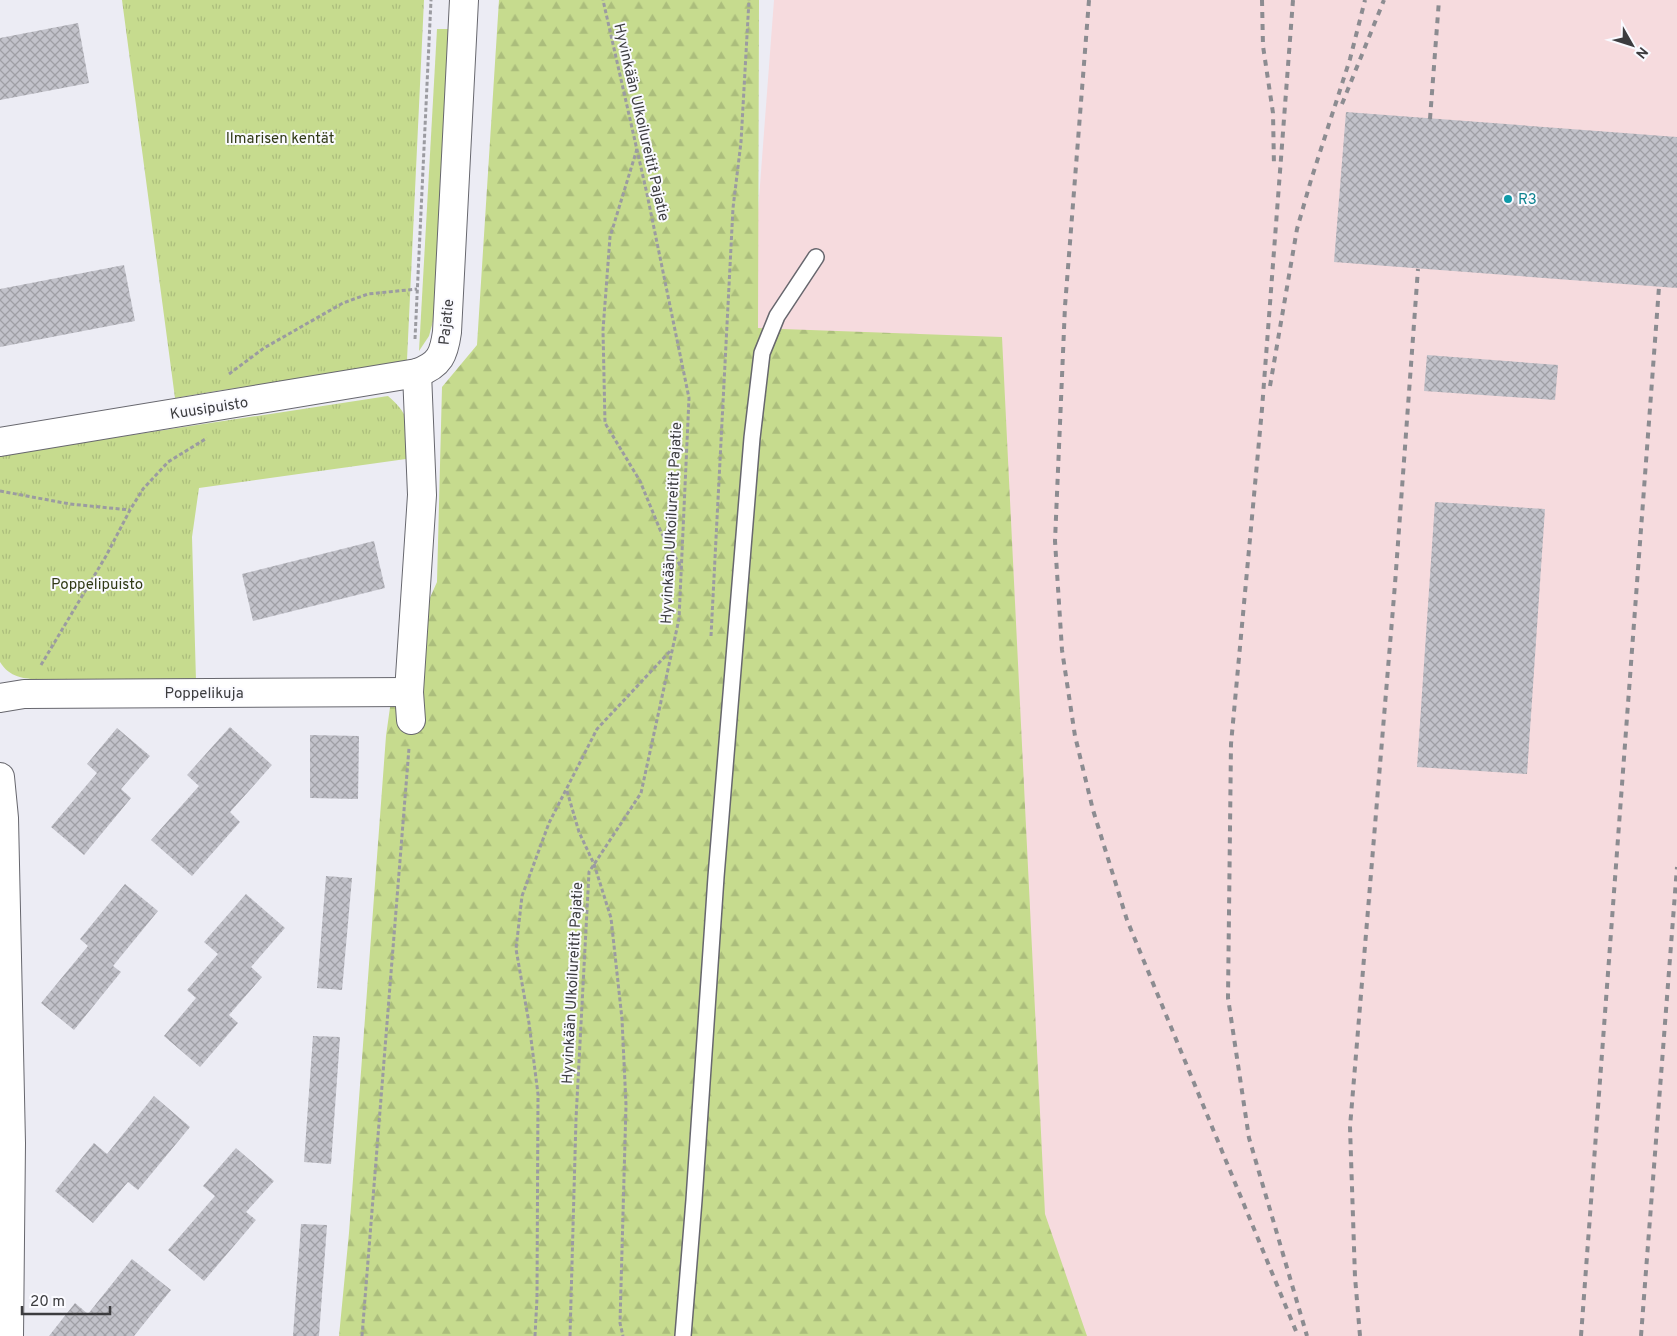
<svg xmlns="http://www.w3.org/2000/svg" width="1677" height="1336" viewBox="0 0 1677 1336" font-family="Overpass,sans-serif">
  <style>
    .industrial { fill: #f6dbde }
    .green { fill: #c6db8e }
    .forest { fill: url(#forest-firs) }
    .park { fill: url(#park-tufts) }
    .building { fill: url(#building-cross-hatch) }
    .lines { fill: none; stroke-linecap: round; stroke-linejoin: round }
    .lane-casing { stroke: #67676e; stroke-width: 18 }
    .street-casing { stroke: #67676e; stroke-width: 30 }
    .path { stroke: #9b9ba1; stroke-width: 3; stroke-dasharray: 4 2.5; stroke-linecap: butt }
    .lane { stroke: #fff; stroke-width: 15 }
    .street { stroke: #fff; stroke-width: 28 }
    .rail { stroke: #8c8c91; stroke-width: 4; stroke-dasharray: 6 6; stroke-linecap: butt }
    .culture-dot { fill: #0f9aa8; stroke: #fafaff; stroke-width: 2 }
    .labels { text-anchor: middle; stroke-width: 4; stroke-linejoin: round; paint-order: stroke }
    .street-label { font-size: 15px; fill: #3c3c3f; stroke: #fafaff }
    .park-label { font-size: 15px; fill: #313a17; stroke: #fafaff }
    .culture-label { font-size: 15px; fill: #0d838f; stroke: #fafaff; text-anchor: start }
  </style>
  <defs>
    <pattern id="forest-firs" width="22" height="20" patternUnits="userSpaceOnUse" patternTransform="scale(1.25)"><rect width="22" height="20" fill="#c6db8e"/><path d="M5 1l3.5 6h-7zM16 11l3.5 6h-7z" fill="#abbd7c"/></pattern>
    <pattern id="park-tufts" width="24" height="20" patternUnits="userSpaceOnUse" patternTransform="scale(1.25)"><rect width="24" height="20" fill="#c6db8e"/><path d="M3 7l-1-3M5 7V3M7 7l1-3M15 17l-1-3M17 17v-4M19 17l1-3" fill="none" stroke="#abbd7c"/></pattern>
    <pattern id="building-cross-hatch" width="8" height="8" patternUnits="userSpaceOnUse" patternTransform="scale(1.25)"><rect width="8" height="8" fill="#c2c2ca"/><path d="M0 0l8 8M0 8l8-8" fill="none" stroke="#9f9fa5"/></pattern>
  </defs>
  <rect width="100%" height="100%" fill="#ececf4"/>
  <!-- industrial -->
  <polygon class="industrial" points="774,0 1677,0 1677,1336 673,1336"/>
  <!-- green -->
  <polygon class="green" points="437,29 448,29 435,314 429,336 419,351"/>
  <!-- forest -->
  <polygon class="forest" points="499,0 759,0 758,328 1002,337 1045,1214 1087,1336 339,1336 349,1233 386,736 394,679 437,582 442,387 477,345"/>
  <!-- park -->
  <g class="park">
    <polygon points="122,0 424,0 407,360 393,365 223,390 175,398"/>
    <path d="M388 396C412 416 409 429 413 458L199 488 192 537 196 681 40 680C23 678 10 678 0 662V455Z"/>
  </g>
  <!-- building -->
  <g class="building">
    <polygon points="78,23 89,83 0,100 0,38"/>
    <polygon points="1346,112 1677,137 1677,288 1334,262"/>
    <polygon points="124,265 135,321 0,347 0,289"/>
    <polygon points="1427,355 1558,365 1555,400 1424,391"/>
    <polygon points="1435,502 1545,509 1527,774 1417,767"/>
    <polygon points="374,541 385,588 253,621 242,574"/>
    <polygon points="230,727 272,765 230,812 240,822 192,876 151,840 199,786 187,775"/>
    <polygon points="117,728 150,756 121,789 131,798 84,855 51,827 97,773 87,764"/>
    <polygon points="310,735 359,736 358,799 310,798"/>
    <polygon points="326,876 352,878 342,990 317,988"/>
    <polygon points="125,884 158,911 113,966 121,972 74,1030 41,1003 88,946 80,939"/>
    <polygon points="246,894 285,928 251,967 262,977 229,1015 238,1023 200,1067 164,1036 196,998 187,990 218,954 204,942"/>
    <polygon points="313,1036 340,1037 331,1164 304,1162"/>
    <polygon points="154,1096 190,1127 138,1190 128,1182 93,1223 55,1191 94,1143 107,1154"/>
    <polygon points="236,1148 274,1181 246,1212 256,1220 204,1281 168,1250 215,1196 203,1186"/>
    <polygon points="301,1224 327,1225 319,1336 293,1336"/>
    <polygon points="132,1259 171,1290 134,1336 49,1336 75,1303 88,1314"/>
  </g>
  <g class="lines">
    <!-- lane casing -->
    <g class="lane-casing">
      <polyline id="lane" points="683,1336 694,1200 716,877 752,438 762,353 777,316 816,257"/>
    </g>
    <!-- street casing -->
    <g class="street-casing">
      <g id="street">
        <path d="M0 442 417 373C440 365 444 354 447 332L464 0"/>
        <polyline points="0,698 24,694 409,692"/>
        <polyline points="411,720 409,692 422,495 417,373"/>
        <polyline points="0,777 4,818 11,1143 9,1336"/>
      </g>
    </g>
    <!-- path -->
    <g class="path">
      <polyline points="637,149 610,237 603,330 605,423 640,481 661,532 681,567"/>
      <polyline points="415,339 431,0"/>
      <polyline points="229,374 264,348 343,303 368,294 417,289"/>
      <polyline points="0,491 70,504 130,510"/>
      <polyline points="711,636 733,208 741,142 749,0"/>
      <polyline points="41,665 106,556 130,510 143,489 168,462 207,438"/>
      <polyline points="567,791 579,832 594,864 611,918 622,1019 626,1105 620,1323 623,1336"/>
      <polyline points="362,1336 409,748"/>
      <polyline points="535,1336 537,1298 538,1094 529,1023 516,949 522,896 549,823 597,729 671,650"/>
      <polyline points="570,1336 576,1119 589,872 641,793 679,619 689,398 647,194 603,0"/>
    </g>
    <!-- lane -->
    <use href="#lane" class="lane"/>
    <!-- street -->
    <use href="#street" class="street"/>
    <!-- rail -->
    <g class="rail">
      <polyline points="1089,0 1065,306 1055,541 1062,650 1075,736 1093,810 1127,920 1298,1336"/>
      <polyline points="1262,0 1263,46 1273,113 1274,167"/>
      <polyline points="1293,0 1262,409 1231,744 1228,998 1249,1138 1307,1336"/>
      <polyline points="1342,104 1384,0"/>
      <polyline points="1430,119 1439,0"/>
      <polyline points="1270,386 1297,229 1311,180 1350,59 1365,0"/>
      <polyline points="1360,1336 1355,1277 1350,1127 1395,584 1418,269"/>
      <polyline points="1581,1336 1659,287"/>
      <polyline points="1641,1336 1677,867"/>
    </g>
  </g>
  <!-- markers -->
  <circle class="culture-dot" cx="1508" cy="199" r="5"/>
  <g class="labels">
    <!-- street labels -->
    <g class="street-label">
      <text transform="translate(642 122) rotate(77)" y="5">Hyvinkään Ulkoilureitit Pajatie</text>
      <text transform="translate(446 322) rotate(-84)" y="5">Pajatie</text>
      <text transform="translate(209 408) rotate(-9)" y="5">Kuusipuisto</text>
      <text transform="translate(671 523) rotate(-87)" y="5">Hyvinkään Ulkoilureitit Pajatie</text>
      <text x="204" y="698">Poppelikuja</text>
      <text transform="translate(572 983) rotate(-87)" y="5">Hyvinkään Ulkoilureitit Pajatie</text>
    </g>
    <!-- park labels -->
    <g class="park-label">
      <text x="280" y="143">Ilmarisen kentät</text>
      <text x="97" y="589">Poppelipuisto</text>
    </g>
    <!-- culture labels -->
    <g class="culture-label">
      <text x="1518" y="204">R3</text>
    </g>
  </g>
  <!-- north arrow -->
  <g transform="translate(1632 45) rotate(129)" stroke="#fafaff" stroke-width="4" paint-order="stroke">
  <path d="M0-4L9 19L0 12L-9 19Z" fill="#3c3c3f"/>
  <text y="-8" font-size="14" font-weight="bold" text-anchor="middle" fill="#3c3c3f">N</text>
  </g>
  <!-- scale -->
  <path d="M22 1306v8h88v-8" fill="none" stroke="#3c3c3f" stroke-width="2.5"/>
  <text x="30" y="1306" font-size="15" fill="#3c3c3f" stroke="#fafaff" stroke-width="4" paint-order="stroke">20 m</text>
</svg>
